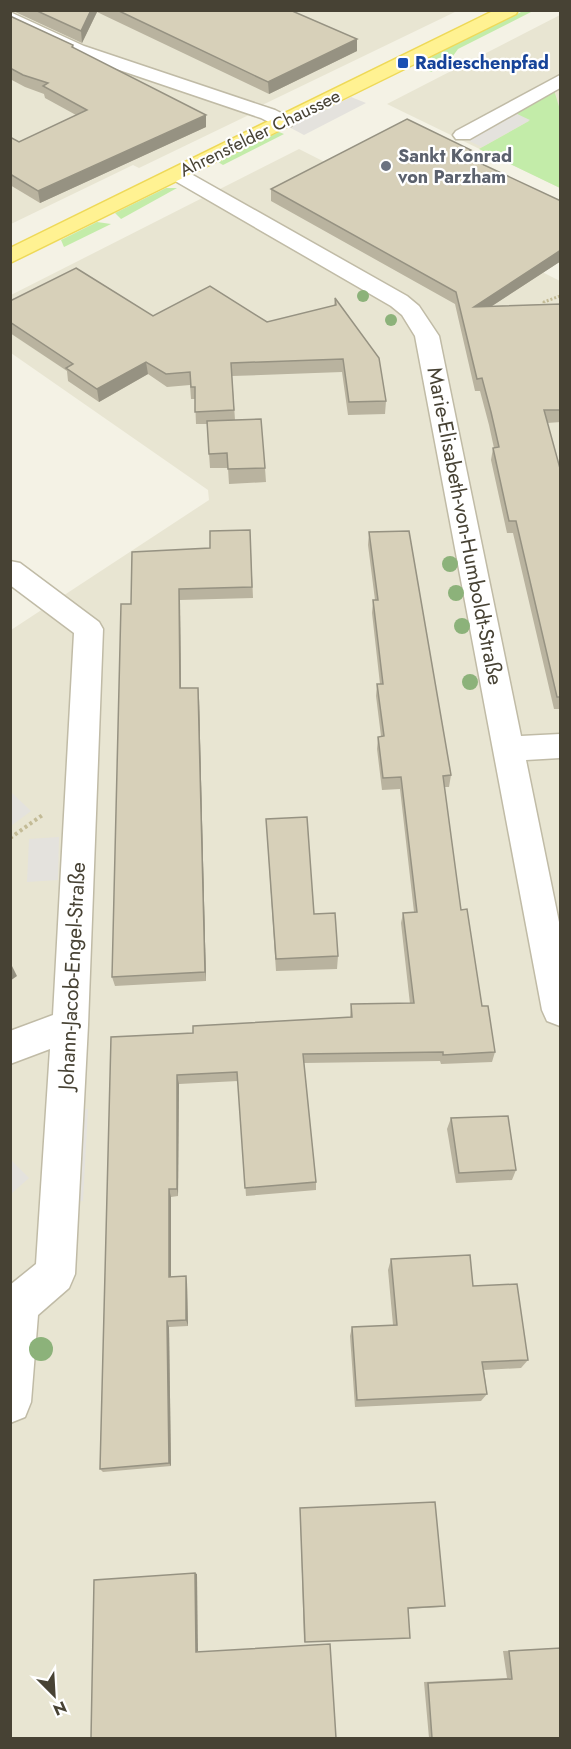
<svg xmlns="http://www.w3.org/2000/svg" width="571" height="1749" viewBox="0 0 571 1749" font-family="Jost,sans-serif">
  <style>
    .residential { fill: #e8e5d2 }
    .green { fill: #c3eca9 }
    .parking { fill: #e4e2dd }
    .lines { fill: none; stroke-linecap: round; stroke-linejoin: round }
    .minor-casing { stroke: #c0bba6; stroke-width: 3 }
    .major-casing { stroke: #eed958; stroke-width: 3 }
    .path-far1 { stroke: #c3bb96; stroke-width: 3; stroke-dasharray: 2 2; stroke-linecap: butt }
    .path { stroke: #c3bb96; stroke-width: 4; stroke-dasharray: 3 3; stroke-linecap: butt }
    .minor { fill: #fff; fill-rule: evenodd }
    .major { fill: #fff292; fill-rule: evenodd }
    .tree { fill: #8cb27a }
    .wall { fill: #b9b39f }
    .shaded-wall { fill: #969282 }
    .building { fill: #d7d0b9; stroke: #969282; stroke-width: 1.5 }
    .transit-dot { fill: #1a4fb4; stroke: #fff; stroke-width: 2 }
    .worship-dot { fill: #6b7280; stroke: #fff; stroke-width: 2 }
    .labels { text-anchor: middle; stroke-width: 4.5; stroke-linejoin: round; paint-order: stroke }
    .far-transit-label { font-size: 18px; font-weight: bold; fill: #164399; stroke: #fff; text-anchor: start }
    .far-street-label { font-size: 18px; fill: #474234; stroke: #fff }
    .far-worship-label { font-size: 18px; font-weight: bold; fill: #5b616d; stroke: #fff; text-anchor: start }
    .street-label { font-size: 21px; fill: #474234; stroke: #fff }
  </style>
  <rect width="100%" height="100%" fill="#f4f2e5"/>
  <!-- residential -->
  <g class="residential">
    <polygon points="11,11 457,11 250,111 253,113 139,168 133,165 11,224"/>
    <polygon points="560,15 560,188 387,104"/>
    <polygon points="299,149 560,281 560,1738 11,1738 11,630 209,500 208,490 11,353 11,295"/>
  </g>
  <!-- green -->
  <g class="green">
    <polygon points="523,11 533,11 458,49 448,63 431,72 414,65"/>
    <polygon points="554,90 560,110 560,188 479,149 529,121 517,114 517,111"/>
    <polygon points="279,132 284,134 223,165 218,162"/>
    <polygon points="166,188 177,188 121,219 115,213"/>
    <polygon points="97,222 111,224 64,247 61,240"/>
  </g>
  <!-- parking -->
  <g class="parking">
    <polygon points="351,97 366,103 304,135 289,127"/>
    <polygon points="517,114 530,120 482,147 469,141"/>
    <polygon points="11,792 31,811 11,826 10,826"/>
    <polygon points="59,837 58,880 27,882 29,839"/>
    <polygon points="88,1109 83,1201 73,1202 76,1110"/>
    <polygon points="10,1159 29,1178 11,1194 10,1194"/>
  </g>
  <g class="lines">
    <!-- minor casing -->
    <g class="minor-casing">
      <g id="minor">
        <path d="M10 12 84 46 275 110 291 118 294 122 291 126C279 129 271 123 261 118L72 54 10 24Z"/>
        <polygon points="560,75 560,88 470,139 456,139 453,135 456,131"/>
        <polygon points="177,168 184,170 407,296 419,306 439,336 521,736 560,734 560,758 526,760 560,927 560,1026 547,1021 542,1010 415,336 402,315 391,306 170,178 167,174 170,170"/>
        <polygon points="10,561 20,563 99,622 103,629 88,1025 75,1274 69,1288 38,1315 31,1402 25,1417 10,1423 10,1285 36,1264 50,1049 10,1064 10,1031 53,1015 74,633 10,585"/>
      </g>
    </g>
    <!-- major casing -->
    <g class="major-casing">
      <polygon id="major" points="495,10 518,10 516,14 10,263 10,248"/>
    </g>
    <!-- path-far1 -->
    <polyline class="path-far1" points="545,307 544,302 560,296"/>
    <!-- path -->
    <polyline class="path" points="10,838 44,814"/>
    <!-- minor -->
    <use href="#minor" class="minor"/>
    <!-- major -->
    <use href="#major" class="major"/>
  </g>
  <!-- trees -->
  <g class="tree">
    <circle cx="363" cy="296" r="6"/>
    <circle cx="391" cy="320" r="6"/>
    <circle cx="450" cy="564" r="8"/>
    <circle cx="456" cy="593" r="8"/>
    <circle cx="462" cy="626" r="8"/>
    <circle cx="470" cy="682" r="8"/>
    <circle cx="41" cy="1349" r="12"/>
  </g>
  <!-- wall -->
  <g class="wall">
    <polygon points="11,10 290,10 357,51 269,94 97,12 82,43"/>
    <polygon points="10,16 73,45 74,48 206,127 40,203 10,185 10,137 19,142 76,115 45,98 44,94 25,87 10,79"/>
    <polygon points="471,150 471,153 474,161 561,261 492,306 561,304 561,422 547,423 561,472 561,709 554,709 513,533 507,533 491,460 493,448 494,448 489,425 480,391 475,391 455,304 271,201 271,189"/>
    <polygon points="335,298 386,401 385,414 348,415 342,372 232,376 235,420 265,468 266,482 229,484 228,468 210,468 207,424 196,424 195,399 191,399 190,385 167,387 148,374 99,402 68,381 67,371 10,333 10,301 153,316 267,322 334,306"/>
    <polygon points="250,530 253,598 180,600 181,688 199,698 206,981 115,986 112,977 131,604 210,548"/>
    <polygon points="369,532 451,775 449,787 444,787 461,910 482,1006 495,1052 492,1062 441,1064 440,1061 304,1063 316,1182 316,1190 246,1196 238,1081 179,1084 178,1196 171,1197 171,1277 187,1282 188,1326 169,1327 171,1466 103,1472 100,1469 111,1037 193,1033 350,1017 351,1004 410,1004 401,923 403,913 414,912 400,789 382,790 377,749 378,737 381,736 376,696 377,684 380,684 372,613 373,600 375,600 368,545"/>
    <polygon points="266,819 314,914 338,956 337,969 276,971"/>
    <polygon points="451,1118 516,1170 512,1180 456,1183 447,1129"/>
    <polygon points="391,1259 473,1286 528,1360 521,1368 484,1370 487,1394 481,1401 355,1407 350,1336 352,1327 393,1325 388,1270"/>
    <polygon points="300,1508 445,1606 440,1607 408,1609 410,1638 304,1642"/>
    <polygon points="561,1648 561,1738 429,1738 424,1682 507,1678 503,1651"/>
  </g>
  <!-- shaded-wall -->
  <g class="shaded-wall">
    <polygon points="91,10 97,10 97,12 82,43 81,31"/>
    <polygon points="357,39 357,51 269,94 268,82"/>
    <polygon points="206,115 206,127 40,203 38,191"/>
    <polygon points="471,150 471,157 475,155 474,167 467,171 468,152"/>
    <polygon points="561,250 561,261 472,319 474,307"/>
    <polygon points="146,362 148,374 99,402 97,389"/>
    <polygon points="179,589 180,600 181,699 180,688"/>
    <polygon points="198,688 199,698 206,981 205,972"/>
    <polygon points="10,964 11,964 17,976 10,981"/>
    <polygon points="177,1075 179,1084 178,1196 177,1189"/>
    <polygon points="169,1189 171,1197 171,1283 169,1277"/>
    <polygon points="186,1276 187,1282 188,1326 186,1320"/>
    <polygon points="167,1321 169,1327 171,1466 169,1463"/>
    <polygon points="195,1573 197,1574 198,1651 196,1652"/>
  </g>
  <!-- building -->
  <g class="building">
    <polygon points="35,10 91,10 81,31"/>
    <polygon points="117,10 290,10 357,39 268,82"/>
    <polygon points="10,16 73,45 72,47 206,115 38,191 10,174 10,137 19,142 87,110 43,86 48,83 23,75 10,68"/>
    <polygon points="407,119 471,150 468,152 475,155 469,158 561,201 561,250 474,307 561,304 561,410 544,410 561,472 561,697 557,697 516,521 509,521 493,448 499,447 491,412 482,378 477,379 456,292 271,189"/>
    <polygon points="76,268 153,316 210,286 267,322 336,305 335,298 379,358 386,401 349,402 343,359 231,363 234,410 195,412 195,387 191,387 190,372 166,374 146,362 97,389 66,368 73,364 10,322 10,301"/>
    <polygon points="261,419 265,468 228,469 227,453 209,454 207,421"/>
    <polygon points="250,530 252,587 179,589 180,688 198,688 205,972 112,977 121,604 131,604 132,552 210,548 210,531"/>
    <polygon points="409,531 451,775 443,776 461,910 467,909 482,1006 488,1006 495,1052 443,1055 443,1052 303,1054 316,1182 245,1188 237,1072 177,1075 177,1189 169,1189 169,1277 186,1276 186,1320 167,1321 169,1463 100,1469 111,1037 193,1033 193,1026 352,1017 351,1004 414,1003 403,913 417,912 401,777 383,778 378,737 384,736 377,684 383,684 373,600 378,600 369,532"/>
    <polygon points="307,817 314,914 335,913 338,956 276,959 266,819"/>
    <polygon points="508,1116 516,1170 459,1173 451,1118"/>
    <polygon points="470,1255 473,1286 517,1284 528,1360 482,1362 487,1394 357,1400 352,1327 397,1325 391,1259"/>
    <polygon points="435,1502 445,1606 408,1608 410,1638 305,1642 300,1508"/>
    <polygon points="195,1573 196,1652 330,1644 336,1738 91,1738 94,1580"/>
    <polygon points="561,1648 561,1738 432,1738 428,1683 512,1679 509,1651"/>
  </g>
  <!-- markers -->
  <rect class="transit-dot" x="397" y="57" width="12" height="12" rx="3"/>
  <circle class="worship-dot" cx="386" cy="166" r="6"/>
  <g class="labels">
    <!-- far-transit labels -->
    <g class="far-transit-label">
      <text x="415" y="69">Radieschenpfad</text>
    </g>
    <!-- far-street labels -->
    <g class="far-street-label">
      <text transform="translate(260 133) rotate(-26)" y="6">Ahrensfelder Chaussee</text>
    </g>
    <!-- far-worship labels -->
    <g class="far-worship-label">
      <text x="398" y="162">Sankt Konrad<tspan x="398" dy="21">von Parzham</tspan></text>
    </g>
    <!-- street labels -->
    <g class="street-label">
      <text transform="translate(465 526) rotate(79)" y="7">Marie-Elisabeth-von-Humboldt-Straße</text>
      <text transform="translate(72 976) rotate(-87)" y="7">Johann-Jacob-Engel-Straße</text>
    </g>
  </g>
  <!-- border -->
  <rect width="571" height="1749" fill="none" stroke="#474234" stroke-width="24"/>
  <!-- north arrow -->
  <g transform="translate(54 1695) rotate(156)" stroke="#ffffff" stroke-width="4.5" paint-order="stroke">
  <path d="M0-4.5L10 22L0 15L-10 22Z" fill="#474234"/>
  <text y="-9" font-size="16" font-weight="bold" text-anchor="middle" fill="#474234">N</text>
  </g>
</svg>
